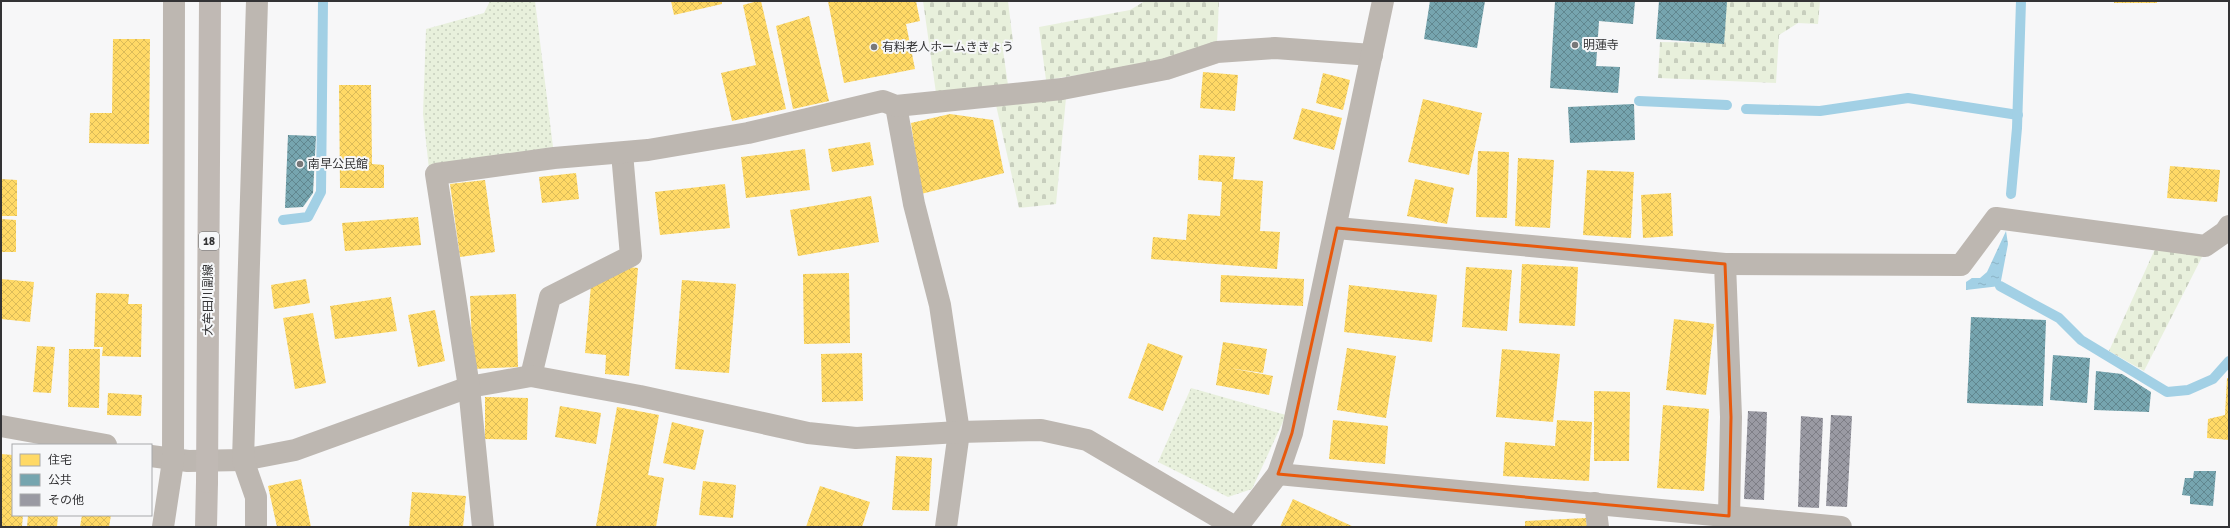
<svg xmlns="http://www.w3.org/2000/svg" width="2230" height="528" viewBox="0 0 2230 528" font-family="Signika,'Noto Sans JP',sans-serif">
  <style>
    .cemetery { fill: url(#cemetery-stones) }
    .garden { fill: url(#garden-dots) }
    .water { fill: url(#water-ripples) }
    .homes { fill: url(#homes-cross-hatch) }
    .public { fill: url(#public-cross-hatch) }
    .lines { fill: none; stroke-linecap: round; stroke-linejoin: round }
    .stream { stroke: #a2d0e5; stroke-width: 10 }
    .building { fill: url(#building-cross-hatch) }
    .street { stroke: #bdb7b1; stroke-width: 22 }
    .primary { stroke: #c0b9b4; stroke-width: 22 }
    .primary-bridge { stroke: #c0b9b4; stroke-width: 22 }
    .marked { fill: none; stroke: #e8590c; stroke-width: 3; stroke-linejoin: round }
    .poi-dot { fill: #787879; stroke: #f6f7f9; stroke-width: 1.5 }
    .labels { text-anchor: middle; stroke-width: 4; stroke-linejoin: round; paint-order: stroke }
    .shield { fill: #f6f7f9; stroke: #6e6e70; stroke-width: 1 }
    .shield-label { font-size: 11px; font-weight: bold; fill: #333335 }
    .poi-label { font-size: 12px; fill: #333335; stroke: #f6f7f9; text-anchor: start }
    .street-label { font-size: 12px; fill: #333335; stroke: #f6f7f9 }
  </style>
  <defs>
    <pattern id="cemetery-stones" width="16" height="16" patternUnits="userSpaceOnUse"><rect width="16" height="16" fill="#e8f0dc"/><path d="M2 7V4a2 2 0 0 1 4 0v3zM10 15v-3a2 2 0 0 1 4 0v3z" fill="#c7cebd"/></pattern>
    <pattern id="garden-dots" width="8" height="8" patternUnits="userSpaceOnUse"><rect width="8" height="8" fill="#e8f0dc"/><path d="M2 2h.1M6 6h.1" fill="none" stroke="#c7cebd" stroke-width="1.8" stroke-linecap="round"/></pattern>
    <pattern id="water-ripples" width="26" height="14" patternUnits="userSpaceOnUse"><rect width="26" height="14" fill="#a2d0e5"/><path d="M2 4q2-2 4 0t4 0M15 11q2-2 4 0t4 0" fill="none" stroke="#8cb3c5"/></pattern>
    <pattern id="homes-cross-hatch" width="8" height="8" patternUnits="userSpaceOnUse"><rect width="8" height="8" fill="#ffd966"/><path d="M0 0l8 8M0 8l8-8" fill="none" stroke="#dbbb59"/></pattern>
    <pattern id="public-cross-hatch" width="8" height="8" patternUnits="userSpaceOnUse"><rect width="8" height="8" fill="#76a5af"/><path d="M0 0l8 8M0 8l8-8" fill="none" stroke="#61878f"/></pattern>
    <pattern id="building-cross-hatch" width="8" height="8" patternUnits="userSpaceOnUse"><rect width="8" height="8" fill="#9a9aa3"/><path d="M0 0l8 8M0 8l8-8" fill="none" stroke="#7e7e86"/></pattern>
  </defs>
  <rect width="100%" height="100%" fill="#f7f7f8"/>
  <!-- cemetery -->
  <g class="cemetery">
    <polygon points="923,1 1008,1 1013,42 1002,43 1008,85 936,93"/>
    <polygon points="1145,1 1219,1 1217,43 1160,62 1046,80 1039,27 1130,10"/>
    <polygon points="1692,1 1820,1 1818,24 1798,23 1779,35 1776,83 1658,78 1660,42 1720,43"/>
    <polygon points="1066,98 1056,204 1019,208 996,105"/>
    <polygon points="2155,249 2203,255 2144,371 2109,351"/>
  </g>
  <!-- garden -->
  <g class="garden">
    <polygon points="490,1 535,1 553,147 429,169 423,114 426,29 484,13"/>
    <polygon points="1191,388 1286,415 1252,489 1228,497 1158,462"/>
  </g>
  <!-- water -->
  <polygon class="water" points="2006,231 2008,244 2000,286 1966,290 1966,282 1972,278 1980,278 1987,272"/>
  <!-- homes -->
  <g class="homes">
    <polygon points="671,1 722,1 722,4 674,15"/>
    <polygon points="758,1 761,1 786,109 732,121 721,73 756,65 743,5"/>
    <polygon points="828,1 916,1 920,21 906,24 915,69 844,83"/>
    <rect x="2114" y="1" width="43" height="2"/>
    <polygon points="809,16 829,101 793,109 776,26"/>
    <polygon points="113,39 150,39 149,144 89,143 90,113 112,113"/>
    <polygon points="1203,72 1238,75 1235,111 1200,108"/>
    <polygon points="1323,73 1350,80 1343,110 1316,103"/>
    <polygon points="339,85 371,85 372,164 384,165 384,188 340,188"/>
    <polygon points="1423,99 1482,113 1469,175 1408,162"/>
    <polygon points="1302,108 1342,118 1334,150 1293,139"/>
    <polygon points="950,114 993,120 1004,173 921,194 911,123"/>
    <polygon points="870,142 874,165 832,172 828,149"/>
    <polygon points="805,149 810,190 746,198 741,157"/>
    <polygon points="1478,151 1509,152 1507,218 1476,217"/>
    <polygon points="1199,155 1235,157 1233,179 1263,181 1260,231 1280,232 1277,269 1151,259 1153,237 1186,240 1188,214 1220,216 1222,182 1198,180"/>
    <polygon points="1518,158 1554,160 1550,228 1515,226"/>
    <polygon points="2170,166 2220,170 2217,202 2167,198"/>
    <polygon points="1587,170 1634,172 1631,238 1583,235"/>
    <polygon points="576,173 579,199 542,203 539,177"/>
    <polygon points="1,179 17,180 17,216 1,216"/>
    <polygon points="1415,179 1454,188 1447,224 1407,216"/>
    <polygon points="485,180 495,252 460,257 450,184"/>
    <polygon points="725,184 730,228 660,235 655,192"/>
    <polygon points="1671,193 1673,236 1643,238 1641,195"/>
    <polygon points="871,196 879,242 798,256 790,210"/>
    <polygon points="418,217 421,245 345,251 342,223"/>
    <polygon points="1,219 16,220 16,252 1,252"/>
    <polygon points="1522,264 1578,267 1575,326 1519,323"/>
    <polygon points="628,267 638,268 629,376 605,374 606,355 585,353 591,285"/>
    <polygon points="1466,267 1512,270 1507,331 1462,327"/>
    <polygon points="849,273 850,343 804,344 803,274"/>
    <polygon points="1221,275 1304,279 1303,306 1220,302"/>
    <polygon points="1,279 34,282 30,322 1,319"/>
    <polygon points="306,279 310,303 274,309 271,285"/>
    <polygon points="682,280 736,284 729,373 675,369"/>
    <polygon points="1349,285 1437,295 1432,342 1344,332"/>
    <polygon points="96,293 129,294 128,304 142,304 141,357 102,356 103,347 94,347"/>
    <polygon points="516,294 518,367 473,369 470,296"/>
    <polygon points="391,297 397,331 335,339 330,306"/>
    <polygon points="435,310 445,361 418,367 408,315"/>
    <polygon points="313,313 326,383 295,389 283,318"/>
    <polygon points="1674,319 1714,324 1706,395 1666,390"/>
    <polygon points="1223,342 1267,349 1263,373 1229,368 1273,376 1269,395 1216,385"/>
    <polygon points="1148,343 1183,356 1163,411 1128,398"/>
    <polygon points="37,346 55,347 51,393 33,392"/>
    <polygon points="1347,348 1396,356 1386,418 1337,410"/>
    <polygon points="69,349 100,349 99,408 68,407"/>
    <polygon points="1502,349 1560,354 1553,422 1496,417"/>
    <polygon points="862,353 863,401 822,402 821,354"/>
    <polygon points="2227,378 2229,378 2229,440 2207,438 2208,419 2225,415"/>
    <polygon points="1594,391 1630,392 1629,461 1594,461"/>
    <polygon points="108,393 142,395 141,416 107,415"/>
    <polygon points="485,397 528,398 527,440 485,439"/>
    <polygon points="1663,405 1709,409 1704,491 1657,488"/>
    <polygon points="560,406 601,413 596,444 555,437"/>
    <polygon points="617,407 659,415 648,475 664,478 656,527 596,526"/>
    <polygon points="1333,420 1388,426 1385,464 1329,459"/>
    <polygon points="1557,420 1592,422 1589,481 1503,476 1505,442 1555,446"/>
    <polygon points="672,422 704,430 695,470 663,463"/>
    <polygon points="1,454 13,455 13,515 23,515 22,527 1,527"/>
    <polygon points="896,456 932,458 929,511 892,510"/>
    <polygon points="301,479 311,527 277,527 268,486"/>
    <polygon points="703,481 736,485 733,518 699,515"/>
    <polygon points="820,486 870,502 862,527 806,527"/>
    <polygon points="412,492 466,496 463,527 409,526"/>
    <polygon points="1293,499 1354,527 1280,527"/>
    <polygon points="28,515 58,515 57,527 27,527"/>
    <polygon points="82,515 111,515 109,527 80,527"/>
    <polygon points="1586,518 1587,527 1525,527 1525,521"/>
  </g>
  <!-- public -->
  <g class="public">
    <polygon points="1430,1 1485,1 1477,48 1424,39"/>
    <polygon points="1555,1 1635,1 1633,24 1599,21 1596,66 1620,67 1618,93 1550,88"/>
    <polygon points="1659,1 1727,2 1724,44 1656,39"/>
    <polygon points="1634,104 1635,140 1570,143 1568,107"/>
    <polygon points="288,135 316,136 313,193 303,207 285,208"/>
    <polygon points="1971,317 2046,320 2043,406 1967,403"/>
    <polygon points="2053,355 2090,358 2087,403 2050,400"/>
    <polygon points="2096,371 2122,374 2151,392 2149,412 2094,410"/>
    <polygon points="2194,471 2216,471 2213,506 2190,504 2190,496 2182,495 2185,478 2193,478"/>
  </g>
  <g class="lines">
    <!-- stream -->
    <g class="stream">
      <polyline points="1639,101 1727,105"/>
      <polyline points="1746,109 1820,111 1908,98 2018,115"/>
      <polyline points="2011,194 2017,128 2021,1"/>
      <polyline points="283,220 308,217 321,192 323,1"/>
      <polyline points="2000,286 2059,318 2081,340 2167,392 2188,390 2213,379 2229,361"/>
    </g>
  </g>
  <!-- building -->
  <g class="building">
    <polygon points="1748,411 1767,412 1764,500 1744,499"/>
    <polygon points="1831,415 1852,416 1847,507 1826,506"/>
    <polygon points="1801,416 1823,418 1819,508 1798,507"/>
  </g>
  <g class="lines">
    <!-- street -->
    <g class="street">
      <polyline points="896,106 914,204 940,305 959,432 946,527"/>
      <polyline points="1337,228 1725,264 1731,417 1729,516"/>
      <polyline points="1725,264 1961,265 1996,218 2205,246 2225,232 2229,226"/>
      <polyline points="531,376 550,297 631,256 622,153"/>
      <polyline points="1,426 106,445"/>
      <polyline points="151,456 188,461 243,460 295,450 469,387 531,376 640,396 808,433 856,438 959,432 1041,430 1087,440 1235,527"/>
      <polyline points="1278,474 1841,527"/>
      <polyline points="1595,503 1598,527"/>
      <polyline points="163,527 173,461 174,1"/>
      <polyline points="256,527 256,497 243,460 257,1"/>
      <polyline points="483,527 469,387 436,174 554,158 648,150 748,133 883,101 896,106 1062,89 1166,69 1217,52 1275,48 1372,55"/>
      <polyline points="1237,527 1278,474 1292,433 1383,1"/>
    </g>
    <!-- primary -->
    <polyline class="primary" points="206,527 207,482"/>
    <!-- primary-bridge -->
    <polyline class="primary-bridge" points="207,482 210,1"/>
  </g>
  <!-- marked area -->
  <path class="marked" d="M1337 228 1725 264 1731 417 1729 516 1278 474 1292 433Z"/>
  <!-- markers -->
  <g class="poi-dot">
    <circle cx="1575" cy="45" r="4"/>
    <circle cx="874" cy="47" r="4"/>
    <circle cx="300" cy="164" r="4"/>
  </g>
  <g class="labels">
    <!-- shield labels -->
    <rect class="shield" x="199" y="232" width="20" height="18" rx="3"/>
    <g class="shield-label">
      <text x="209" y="245">18</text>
    </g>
    <!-- poi labels -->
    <g class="poi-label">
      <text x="1583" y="49">明蓮寺</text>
      <text x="882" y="51">有料老人ホームききょう</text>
      <text x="308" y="168">南早公民館</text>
    </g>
    <!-- street labels -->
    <g class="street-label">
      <text transform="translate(208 300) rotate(-90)" y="4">大牟田川副線</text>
    </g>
  </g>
  <!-- border -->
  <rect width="2230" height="528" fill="none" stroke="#333335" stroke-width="4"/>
  <!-- legend -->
  <rect x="12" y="444" width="140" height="72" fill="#f6f7f9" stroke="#a8a9ab"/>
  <rect x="20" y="454" width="20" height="12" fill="#ffd966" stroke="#a8a9ab"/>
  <text x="48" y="464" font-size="12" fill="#333335">住宅</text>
  <rect x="20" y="474" width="20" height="12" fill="#76a5af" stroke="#a8a9ab"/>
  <text x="48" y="484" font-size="12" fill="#333335">公共</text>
  <rect x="20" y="494" width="20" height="12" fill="#9a9aa3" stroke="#a8a9ab"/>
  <text x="48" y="504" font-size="12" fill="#333335">その他</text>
</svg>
